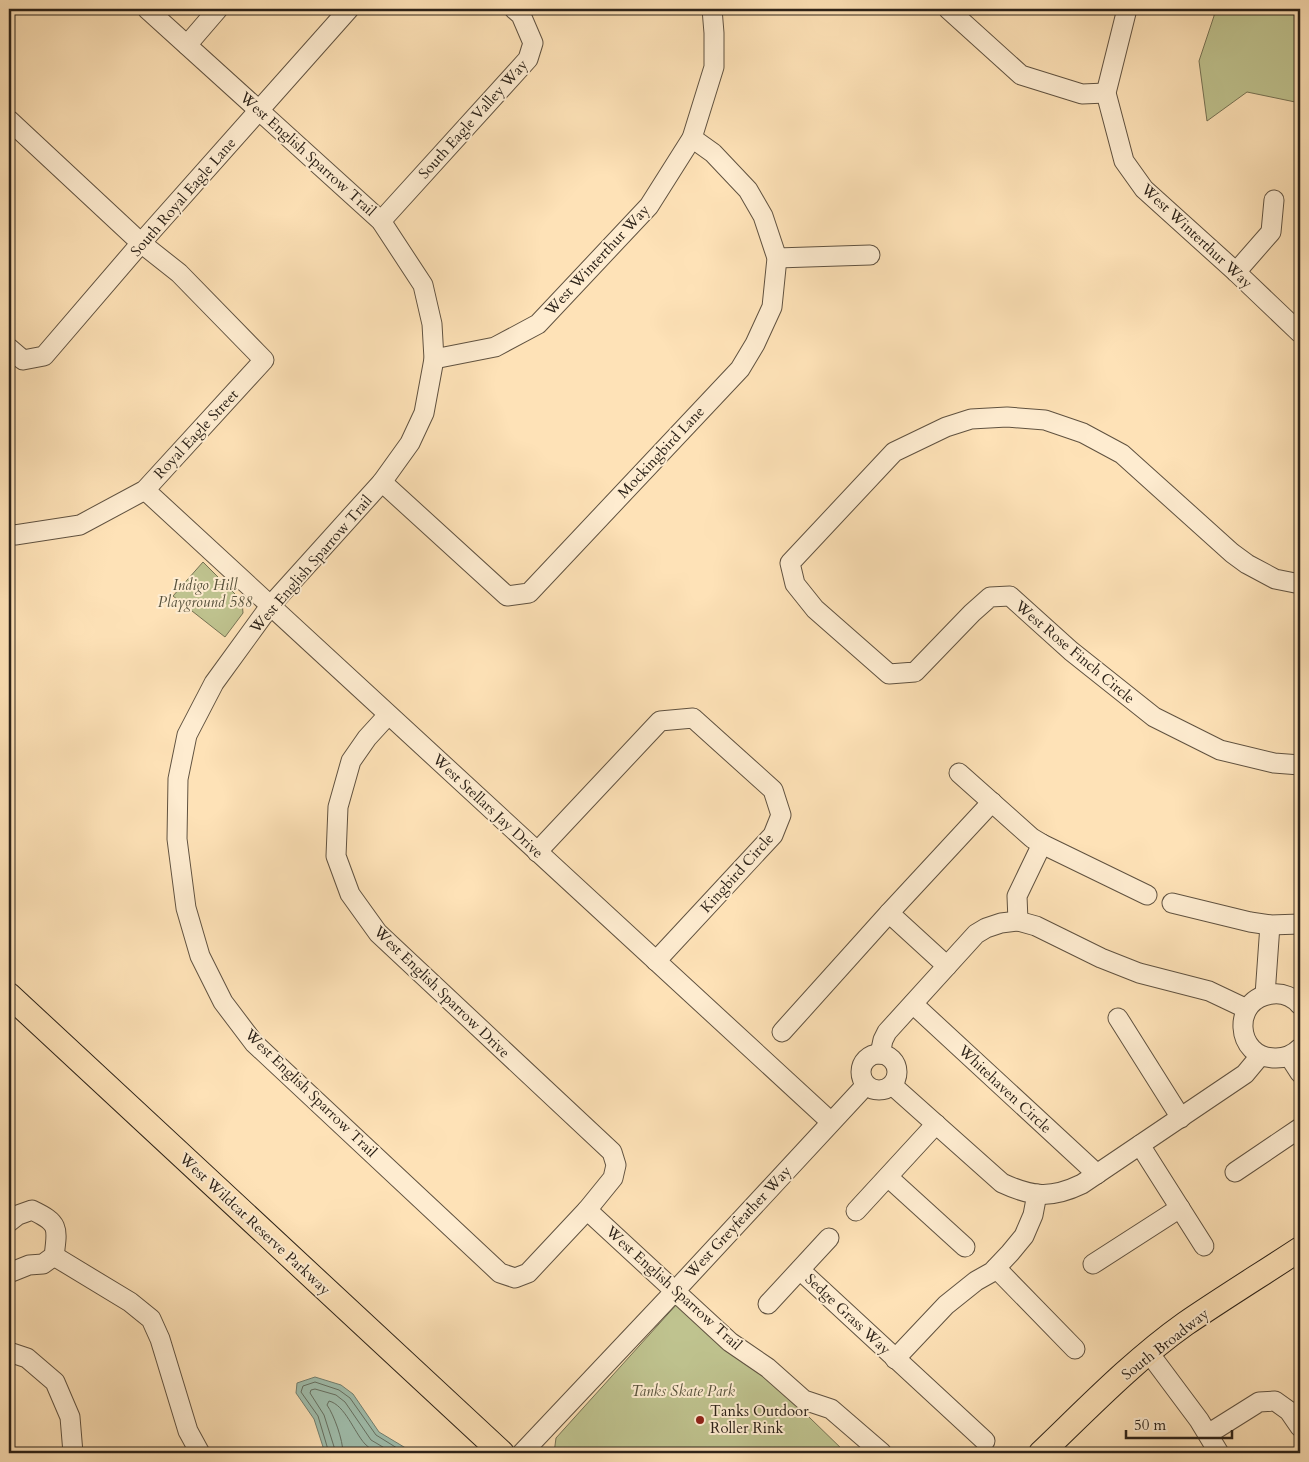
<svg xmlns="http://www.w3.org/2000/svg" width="1309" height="1462" viewBox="0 0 1309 1462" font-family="Cardo,serif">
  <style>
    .green { fill: #bfc38f; stroke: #767254 }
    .water { fill: #a0bead; stroke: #728071 }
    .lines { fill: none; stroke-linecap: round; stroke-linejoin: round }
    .shore { stroke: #667062; stroke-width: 1 }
    .minor-casing { stroke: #605240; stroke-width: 21 }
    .major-casing { stroke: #2c2218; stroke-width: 26 }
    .minor { stroke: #feecd0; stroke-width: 19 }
    .major { stroke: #fee2b7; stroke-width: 24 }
    .poi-dot { fill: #8f2418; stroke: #feecd0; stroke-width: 2 }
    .labels { text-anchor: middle; stroke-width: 4; stroke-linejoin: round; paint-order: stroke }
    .street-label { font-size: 15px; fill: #2c2218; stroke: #feecd0 }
    .park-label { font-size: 15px; font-style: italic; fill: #58523c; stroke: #feecd0 }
    .poi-label { font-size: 15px; fill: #2c2218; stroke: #feecd0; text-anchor: start }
  </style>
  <rect width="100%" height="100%" fill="#fee2b7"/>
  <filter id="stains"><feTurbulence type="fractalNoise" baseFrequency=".004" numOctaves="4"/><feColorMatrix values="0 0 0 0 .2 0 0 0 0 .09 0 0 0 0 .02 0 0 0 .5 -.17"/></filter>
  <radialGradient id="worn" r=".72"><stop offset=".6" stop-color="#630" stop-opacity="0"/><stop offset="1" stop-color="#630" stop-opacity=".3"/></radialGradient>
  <!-- green -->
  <g class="green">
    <polygon points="1215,9 1300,9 1300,103 1247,92 1207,121 1199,61 1214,16"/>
    <polygon points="203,562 242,601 243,613 225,637 173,596"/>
    <polygon points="677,1304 773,1382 846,1453 554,1453 556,1438"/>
  </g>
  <!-- water -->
  <polygon class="water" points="315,1377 341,1385 353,1394 379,1432 409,1450 422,1453 325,1453 314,1419 296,1393 297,1383"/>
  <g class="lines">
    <!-- shore -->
    <g class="shore">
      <polyline points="329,1453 318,1416 301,1392 303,1386 315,1382 339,1390 350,1398 376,1435 405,1453"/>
      <polyline points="336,1453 324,1415 310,1393 311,1390 315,1389 336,1395 345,1402 371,1440 393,1453"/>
      <path d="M343 1453C343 1440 334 1415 327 1405L329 1401C345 1405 354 1432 365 1444 369 1448 374 1451 379 1453"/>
    </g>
    <!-- minor casing -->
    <g class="minor-casing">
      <g id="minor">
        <polyline points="147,9 381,221 423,285 432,324 434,359 424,413 410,443 382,482 270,606 214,683 187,735 178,779 177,839 186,908 200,956 223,1002 254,1043 500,1273 515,1278 528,1273 587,1210 613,1178 616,1165 612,1152 378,933 350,894 336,856 338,807 351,761 367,738 388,715"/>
        <polyline points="948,9 1021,75 1082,94 1106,93"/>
        <polyline points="1127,9 1106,93 1124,161 1144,189 1236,272 1300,333"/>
        <polyline points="187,45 218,9"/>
        <polyline points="9,120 141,243 179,273 264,360 145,490 80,525 15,535 9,533"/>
        <polyline points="381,221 528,59 533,43 521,15 514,9"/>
        <polyline points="777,258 870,255"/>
        <polyline points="1236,272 1271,232 1274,200"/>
        <polyline points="9,348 23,360 44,356 141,243 349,9"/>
        <polyline points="434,359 495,347 538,324 649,206 692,138 714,67 714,33 712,9"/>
        <polyline points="382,482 507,596 529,593 740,369 755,344 772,307 777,258 763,216 748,190 713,153 692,138"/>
        <polyline points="145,490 831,1122"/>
        <polyline points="1300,584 1275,579 1247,564 1232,553 1122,454 1083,433 1045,420 1007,417 971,419 946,427 894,452 790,563 795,584 815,609 889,674 915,672 972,613 990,597 1010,596 1071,651 1154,717 1220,750 1274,763 1300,765"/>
        <polyline points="959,773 1032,838 1042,844 1147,895"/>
        <polyline points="537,852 660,721 693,718 773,790 781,815 773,835 656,961"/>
        <polyline points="1172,903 1250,922 1270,925 1300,924"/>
        <polyline points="889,913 947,966"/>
        <polyline points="1018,921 1017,896 1042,844"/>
        <polyline points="1265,995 1270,925"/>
        <polyline points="913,1004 1097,1174"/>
        <path d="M1300 1005C1293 997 1283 993 1273 994 1231 997 1234 1059 1276 1058 1286 1058 1293 1055 1300 1048"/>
        <polyline points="1118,1018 1181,1118"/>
        <polyline points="782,1032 889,913 992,802"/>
        <polyline points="880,1054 883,1040 887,1032 976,934 986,928 1001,923 1018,921 1036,926 1101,958 1139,973 1209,991 1247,1009"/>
        <circle cx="879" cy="1072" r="18"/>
        <polyline points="1289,1056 1300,1073"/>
        <path d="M892 1085 1002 1183C1032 1197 1051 1199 1082 1184L1245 1074 1260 1056"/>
        <polyline points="1140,1145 1204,1246"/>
        <polyline points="1235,1172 1300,1128"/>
        <polyline points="888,1177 965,1247"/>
        <polyline points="587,1210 730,1342 768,1368 804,1400 831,1409 882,1453"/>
        <polyline points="856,1211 936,1124"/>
        <path d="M9 1222 18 1215 32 1210C59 1223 58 1227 54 1256L43 1264 29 1265 9 1273"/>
        <polyline points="54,1256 130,1302 151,1319 160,1339 188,1431 200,1453"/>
        <polyline points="1093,1264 1180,1208"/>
        <polyline points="996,1268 1075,1349"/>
        <polyline points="800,1270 985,1441"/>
        <polyline points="768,1304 829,1238"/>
        <polyline points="9,1352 27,1358 55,1382 70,1417 73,1453"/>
        <polyline points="1149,1353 1199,1420 1219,1453"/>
        <polyline points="895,1359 946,1305 976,1281 992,1272 1010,1253 1024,1236 1033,1215 1037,1194"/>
        <polyline points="1208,1434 1259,1402 1275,1401 1289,1411 1300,1427"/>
        <polyline points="522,1453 675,1291 866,1085"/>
      </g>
    </g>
    <!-- major casing -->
    <g class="major-casing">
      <g id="major">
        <polyline points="9,995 502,1453"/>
        <path d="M1041 1453C1087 1409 1133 1361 1185 1324 1223 1298 1262 1274 1300 1249"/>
      </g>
    </g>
    <!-- minor -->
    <use href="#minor" class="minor"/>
    <!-- major -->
    <use href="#major" class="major"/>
  </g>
  <!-- markers -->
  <circle class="poi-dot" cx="700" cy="1420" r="5"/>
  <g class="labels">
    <!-- street labels -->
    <g class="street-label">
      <text transform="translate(473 119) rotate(-48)" y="5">South Eagle Valley Way</text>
      <text transform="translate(308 154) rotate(42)" y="5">West English Sparrow Trail</text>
      <text transform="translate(183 197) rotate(-49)" y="5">South Royal Eagle Lane</text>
      <text transform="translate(1197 236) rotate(43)" y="5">West Winterthur Way</text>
      <text transform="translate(597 260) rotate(-47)" y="5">West Winterthur Way</text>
      <text transform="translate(196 434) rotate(-47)" y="5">Royal Eagle Street</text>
      <text transform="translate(661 452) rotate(-47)" y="5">Mockingbird Lane</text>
      <text transform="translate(311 564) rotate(-49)" y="5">West English Sparrow Trail</text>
      <text transform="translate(1075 652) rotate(40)" y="5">West Rose Finch Circle</text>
      <text transform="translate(488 806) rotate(43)" y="5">West Stellars Jay Drive</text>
      <text transform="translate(737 873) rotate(-48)" y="5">Kingbird Circle</text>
      <text transform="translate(442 992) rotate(44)" y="5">West English Sparrow Drive</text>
      <text transform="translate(1005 1089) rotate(43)" y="5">Whitehaven Circle</text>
      <text transform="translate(311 1093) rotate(44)" y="5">West English Sparrow Trail</text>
      <text transform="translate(738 1222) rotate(-47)" y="5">West Greyfeather Way</text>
      <text transform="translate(255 1224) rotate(43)" y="5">West Wildcat Reserve Parkway</text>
      <text transform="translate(674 1288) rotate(42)" y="5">West English Sparrow Trail</text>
      <text transform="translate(848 1314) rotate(43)" y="5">Sedge Grass Way</text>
      <text transform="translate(1165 1344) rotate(-38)" y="5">South Broadway</text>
    </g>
    <!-- park labels -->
    <g class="park-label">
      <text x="205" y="590">Indigo Hill<tspan x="205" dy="17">Playground 588</tspan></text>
      <text x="683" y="1396">Tanks Skate Park</text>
    </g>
    <!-- poi labels -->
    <g class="poi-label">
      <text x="710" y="1416">Tanks Outdoor<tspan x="710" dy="17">Roller Rink</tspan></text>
    </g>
  </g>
  <!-- margin -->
  <rect width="1309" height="1462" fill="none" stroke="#fee2b7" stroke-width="30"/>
  <rect x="10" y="10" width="1289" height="1442" fill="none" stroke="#2c2218" stroke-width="2.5"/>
  <rect x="15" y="15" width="1279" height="1432" fill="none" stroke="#2c2218"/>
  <!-- scale -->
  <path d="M1126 1430v8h106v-8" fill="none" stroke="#2c2218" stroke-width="2.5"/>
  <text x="1134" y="1430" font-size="15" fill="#2c2218" stroke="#feecd0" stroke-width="4" paint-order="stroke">50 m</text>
  <rect width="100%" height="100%" filter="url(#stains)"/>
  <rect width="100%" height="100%" fill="url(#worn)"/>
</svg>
